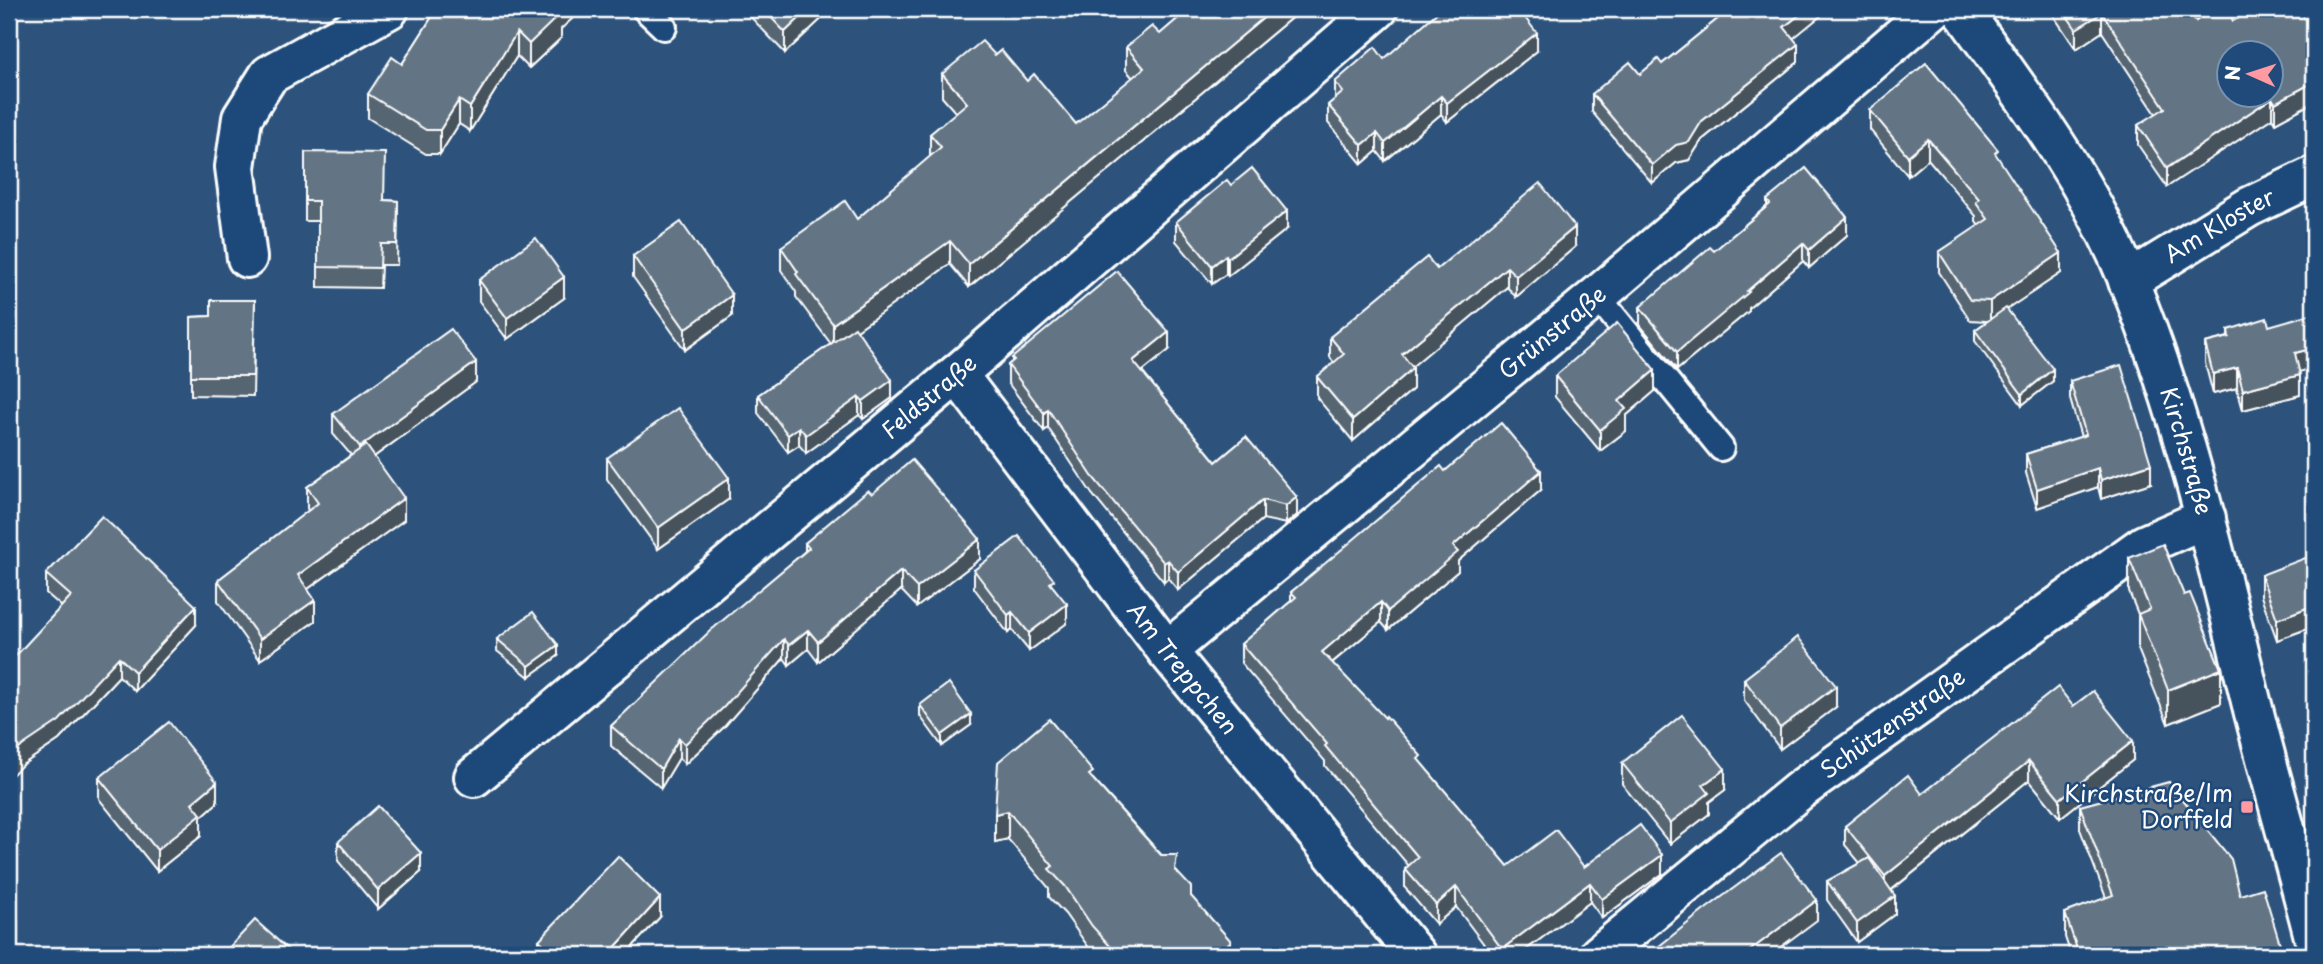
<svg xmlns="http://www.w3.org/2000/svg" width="2323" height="964" viewBox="0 0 2323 964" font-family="'Playpen Sans',sans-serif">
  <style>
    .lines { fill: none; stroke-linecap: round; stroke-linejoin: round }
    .service-casing { stroke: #fff; stroke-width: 30 }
    .minor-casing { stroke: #fff; stroke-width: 44 }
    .tertiary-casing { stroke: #fff; stroke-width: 44 }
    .service { stroke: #1f4a7a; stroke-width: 24 }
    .minor { stroke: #1f4a7a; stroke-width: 38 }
    .tertiary { stroke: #1f4a7a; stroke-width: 38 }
    .wall { fill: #566572; stroke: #fff; stroke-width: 2 }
    .shaded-wall { fill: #46525c; stroke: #fff; stroke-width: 2 }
    .building { fill: #647584; stroke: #fff; stroke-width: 2; fill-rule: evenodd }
    .poi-dot { fill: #ff9aa2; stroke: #1f4a7a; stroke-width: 2.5 }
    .labels { text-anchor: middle; stroke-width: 5; stroke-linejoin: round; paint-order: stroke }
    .street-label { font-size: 23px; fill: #fff; stroke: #1f4a7a }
    .poi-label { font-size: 23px; fill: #fff; stroke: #1f4a7a; text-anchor: end }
  </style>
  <rect width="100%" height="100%" fill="#2d537c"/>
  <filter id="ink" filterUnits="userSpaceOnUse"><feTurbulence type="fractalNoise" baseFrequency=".0143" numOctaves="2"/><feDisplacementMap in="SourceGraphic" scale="14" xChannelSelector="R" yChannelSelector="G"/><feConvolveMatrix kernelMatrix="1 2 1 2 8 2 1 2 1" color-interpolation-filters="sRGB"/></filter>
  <g filter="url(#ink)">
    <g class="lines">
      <!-- service casing -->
      <g class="service-casing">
        <g id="service">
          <polyline points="645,9 664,27"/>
          <polyline points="1597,296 1721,448"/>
        </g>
      </g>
      <!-- minor casing -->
      <g class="minor-casing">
        <g id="minor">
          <polyline points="247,258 235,167 242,118 269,75 389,9"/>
          <path id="s1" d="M2128 281 2249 207 2314 176"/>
          <path id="s2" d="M957 374 1167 651 1416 955"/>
          <path id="s3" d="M1167 651 1597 296 1933 9"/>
          <path id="s4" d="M474 777 957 374 1378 9"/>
          <path id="s5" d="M1599 955 1800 790 2144 545 2206 518"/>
        </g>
      </g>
      <!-- tertiary casing -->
      <g class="tertiary-casing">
        <g id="tertiary">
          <path id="s6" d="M1961 9C2023 95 2089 182 2129 282 2183 416 2216 557 2250 697 2270 778 2294 857 2314 937"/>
        </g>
      </g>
      <!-- service -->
      <use href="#service" class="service"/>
      <!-- minor -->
      <use href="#minor" class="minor"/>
      <!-- tertiary -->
      <use href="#tertiary" class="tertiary"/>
    </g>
    <!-- wall -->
    <g class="wall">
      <polygon points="437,9 561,29 561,38 529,68 517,56 470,131 459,124 440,154 426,154 368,118 368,94 402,64"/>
      <polygon points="743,9 832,9 785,53"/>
      <polygon points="1189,9 1302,9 969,287 950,264 857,330 892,398 863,419 859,415 806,453 799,445 788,452 758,413 758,395 831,344 796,297 796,292 781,270 781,247 857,219 930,157 930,134 956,113 942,97 942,74 995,55 1027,81 1076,124 1133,78 1126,70 1126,47 1160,34"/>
      <polygon points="1730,9 1829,9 1793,38 1798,62 1702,140 1689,160 1676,163 1652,183 1592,112 1592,94 1662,64"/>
      <polygon points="2049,9 2188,9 2196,21 2233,21 2311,29 2314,27 2314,102 2275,123 2272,118 2167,187 2138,145 2138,125 2156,114 2102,32 2076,49"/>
      <polygon points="1537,51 1447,122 1441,114 1385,161 1377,151 1362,164 1328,123 1328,105 1335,99 1335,82 1384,59"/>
      <polygon points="1870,110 1998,159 2061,273 2007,309 2053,381 2022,405 1975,341 1975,330 1987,321 1970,320 1939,272 1939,252 1979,226 1976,222 1976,216 1928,159 1908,176 1870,130"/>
      <polygon points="305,152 385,200 398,201 397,265 381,265 380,288 318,287 318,221 305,221"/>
      <polygon points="1767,200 1847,235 1809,268 1803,261 1749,308 1749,311 1677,370 1640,325 1640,307 1714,251 1767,206"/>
      <polygon points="1176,222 1287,229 1228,276 1226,274 1212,284 1176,241"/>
      <polygon points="1575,247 1516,297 1507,287 1412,366 1413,389 1353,441 1317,398 1317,377 1334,363 1330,357 1330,337 1437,269"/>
      <polygon points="633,256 732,316 685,350 633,277"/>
      <polygon points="479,280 564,298 507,339 479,301"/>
      <polygon points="255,300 253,396 191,395 191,317 211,316"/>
      <polygon points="2228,330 2299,372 2300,395 2243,410 2237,388 2213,394 2205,363 2205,343 2228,337"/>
      <polygon points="1169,350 1142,372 1216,462 1246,437 1297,515 1286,524 1263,519 1178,590 1168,578 1164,582 1092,494 1048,428 1044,431 1008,383 1008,365 1012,362 1012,358"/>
      <polygon points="1555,376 1655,391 1626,416 1626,431 1600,451 1555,397"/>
      <polygon points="2070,381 2151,483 2101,499 2098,487 2037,508 2026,473 2026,454 2081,437 2070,399"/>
      <polygon points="476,382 374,457 404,520 308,589 315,621 260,660 218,601 218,580 308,511 307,508 307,487 351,455 333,434 333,414"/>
      <polygon points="607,458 729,499 658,549 607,479"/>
      <polygon points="1445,471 1541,490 1458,561 1458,571 1388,630 1381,622 1332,663 1421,763 1508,866 1584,867 1662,874 1602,918 1590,902 1519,955 1492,955 1456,907 1436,924 1405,888 1405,869 1409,866 1325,766 1325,761 1241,663 1241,644 1291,601 1291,592"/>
      <polygon points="872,494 980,559 917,607 901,590 818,662 808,649 789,665 784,658 724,727 685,764 679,758 661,788 611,746 611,726 805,551 805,543"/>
      <polygon points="2129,558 2184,595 2221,703 2168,724 2138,649 2138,614 2129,592"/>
      <polygon points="974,570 1054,588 1067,623 1029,651 1012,630 1008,633 974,588"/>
      <polygon points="46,574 196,625 135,691 119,676 59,740 22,765 61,606 46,593"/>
      <polygon points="2261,575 2314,575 2314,630 2312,627 2277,640 2261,596"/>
      <polygon points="497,639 558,656 529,677 497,651"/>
      <polygon points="1744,679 1836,707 1780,749 1744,700"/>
      <polygon points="920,705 971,725 942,746 920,716"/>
      <polygon points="2073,706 2133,760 2060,818 2029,780 1892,890 1895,914 1857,942 1827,900 1827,881 1860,863 1845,845 1845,826 1922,794"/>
      <polygon points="1622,763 1725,790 1709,802 1709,814 1670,844 1622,784"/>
      <polygon points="99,778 217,803 201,817 201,836 157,871 99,799"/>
      <polygon points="1093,779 1177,872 1191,897 1231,955 1094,955 1065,914 1049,897 1049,888 1008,839 995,842 995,814"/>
      <polygon points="2080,806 2240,895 2280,955 2071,955 2065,937 2065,913 2106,898 2080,829"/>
      <polygon points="338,842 421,872 378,909 338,861"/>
      <polygon points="660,917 625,955 539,955 539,940"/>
    </g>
    <!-- shaded-wall -->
    <g class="shaded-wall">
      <polygon points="557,9 583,9 561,29 561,38 529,68 529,44"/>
      <polygon points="809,9 832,9 785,53 785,32"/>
      <polygon points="1274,9 1302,9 969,287 969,264"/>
      <polygon points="1807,9 1829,9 1784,46 1784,27"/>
      <polygon points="2102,13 2102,32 2076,49 2076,29"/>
      <polygon points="517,32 517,56 470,131 470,107"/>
      <polygon points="1537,33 1537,51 1447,122 1447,103"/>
      <polygon points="1798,44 1798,62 1702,140 1689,160 1676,163 1652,183 1652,165 1702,121"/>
      <polygon points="2314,82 2314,102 2275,123 2275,103"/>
      <polygon points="1441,96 1441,114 1385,161 1385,143"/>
      <polygon points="2272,98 2272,118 2167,187 2167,168"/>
      <polygon points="459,100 459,124 440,154 440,130"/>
      <polygon points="1377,133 1377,151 1362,164 1362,145"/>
      <polygon points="1928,139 1928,159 1908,176 1908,156"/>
      <polygon points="1287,211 1287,229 1228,276 1228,258"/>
      <polygon points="1847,217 1847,235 1809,268 1809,250"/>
      <polygon points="1575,227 1575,247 1516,297 1516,276"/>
      <polygon points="950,241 950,264 833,347 833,324"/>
      <polygon points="1803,243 1803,261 1749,308 1749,311 1677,370 1677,352"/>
      <polygon points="2061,253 2061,273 1990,321 1990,301"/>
      <polygon points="1226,255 1226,274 1212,284 1212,266"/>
      <polygon points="1507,267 1507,287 1402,375 1402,354"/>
      <polygon points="564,277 564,298 507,339 507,318"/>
      <polygon points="732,295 732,316 685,350 685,329"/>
      <polygon points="1169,332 1169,350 1133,379 1133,361"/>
      <polygon points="2314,348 2314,368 2295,373 2295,353"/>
      <polygon points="476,362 476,382 360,467 360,447"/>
      <polygon points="1413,368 1413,389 1353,441 1353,420"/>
      <polygon points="2237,368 2237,388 2213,394 2213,374"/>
      <polygon points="2053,369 2053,381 2022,405 2022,394"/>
      <polygon points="1655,370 1655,391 1626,416 1626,431 1600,451 1600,430 1619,401"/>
      <polygon points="2300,375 2300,395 2243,410 2243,390"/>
      <polygon points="892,380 892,398 863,419 863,401"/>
      <polygon points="859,397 859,415 806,453 806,435"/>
      <polygon points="1048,409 1048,428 1044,431 1044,413"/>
      <polygon points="799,427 799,445 788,452 788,435"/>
      <polygon points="2151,464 2151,483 2101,499 2101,480"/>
      <polygon points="2098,468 2098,487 2037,508 2037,489"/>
      <polygon points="1541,471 1541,490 1458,561 1458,571 1388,630 1388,611 1453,546"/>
      <polygon points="729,478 729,499 658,549 658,528"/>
      <polygon points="1297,497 1297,515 1286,524 1286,506"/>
      <polygon points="404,498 404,520 298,596 298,575"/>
      <polygon points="1263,500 1263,519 1178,590 1178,572"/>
      <polygon points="980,539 980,559 917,607 917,588"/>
      <polygon points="1168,560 1168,578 1164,582 1164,563"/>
      <polygon points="901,571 901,590 818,662 818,642"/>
      <polygon points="315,600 315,621 260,660 260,639"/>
      <polygon points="1381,602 1381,622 1322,671 1322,652"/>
      <polygon points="1067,604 1067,623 1029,651 1029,633"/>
      <polygon points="196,606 196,625 135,691 135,672"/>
      <polygon points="2312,606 2312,627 2277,640 2277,619"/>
      <polygon points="1012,612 1012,630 1008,633 1008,615"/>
      <polygon points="808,630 808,649 789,665 789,645"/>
      <polygon points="784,639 784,658 724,727 685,764 685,744"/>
      <polygon points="558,645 558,656 529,677 529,666"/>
      <polygon points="119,657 119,676 59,740 22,765 9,778 9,759 22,746"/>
      <polygon points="2221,669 2221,703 2168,724 2168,690"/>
      <polygon points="1836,686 1836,707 1780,749 1780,728"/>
      <polygon points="971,714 971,725 942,746 942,735"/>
      <polygon points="679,738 679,758 661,788 661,769"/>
      <polygon points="2133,741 2133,760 2060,818 2060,799"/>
      <polygon points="2029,761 2029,780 1885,895 1885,876"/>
      <polygon points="1725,769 1725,790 1709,802 1709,814 1670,844 1670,823 1703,785"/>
      <polygon points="217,782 217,803 201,817 201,836 157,871 157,850 192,803"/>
      <polygon points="1008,811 1008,839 995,842 995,814"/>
      <polygon points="421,853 421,872 378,909 378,890"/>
      <polygon points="1662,855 1662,874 1602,918 1602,899"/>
      <polygon points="1590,883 1590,902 1519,955 1502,955 1502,949"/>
      <polygon points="1456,887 1456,907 1436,924 1436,905"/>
      <polygon points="1895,896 1895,914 1857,942 1857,923"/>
      <polygon points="660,898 660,917 625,955 608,955"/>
      <polygon points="1817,900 1817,920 1770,955 1744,955"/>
      <polygon points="18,921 18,941 9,949 9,929"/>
      <polygon points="1231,941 1231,955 1221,955 1221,951"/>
      <polygon points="2280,944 2280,955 2242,955"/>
    </g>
    <!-- building -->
    <g class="building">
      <polygon points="437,9 557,9 561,13 529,44 517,32 470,107 459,100 440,130 426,130 368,94 392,57 402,64"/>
      <polygon points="763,9 809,9 785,32"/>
      <polygon points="1189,9 1274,9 969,264 950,241 833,324 796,274 798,272 781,247 845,201 857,219 941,147 930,134 967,103 942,74 982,41 995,55 1001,50 1027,81 1034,74 1076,124 1144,68 1126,47 1152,26 1160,34"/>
      <polygon points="1441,9 1518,9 1537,33 1447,103 1441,96 1385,143 1377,133 1362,145 1328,105 1343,92 1335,82 1375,47 1384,59"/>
      <polygon points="1730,9 1807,9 1784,27 1798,44 1702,121 1689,142 1676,145 1652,165 1592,94 1630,62 1640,74 1658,59 1662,64"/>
      <path d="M2062 9H2188L2196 21 2214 9H2227L2233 21 2256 9H2300L2311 29 2314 27V82L2275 103 2272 98 2167 168 2138 125 2165 108 2102 13 2076 29ZM2229 52H2271V94H2229Z"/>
      <polygon points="1926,63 1998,150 1995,153 2061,253 1990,301 1970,300 1939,252 1988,219 1976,202 1979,199 1928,139 1908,156 1870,110"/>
      <polygon points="305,152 385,153 384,200 398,201 397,244 381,244 380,268 318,267 318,201 305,201"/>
      <polygon points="1252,168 1287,211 1228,258 1226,255 1212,266 1176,222 1227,180 1231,185"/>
      <polygon points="1806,168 1847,217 1809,250 1803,243 1747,291 1749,292 1677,352 1640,307 1710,247 1714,251 1770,204 1767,200"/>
      <polygon points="1540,183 1575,227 1516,276 1507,267 1402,354 1413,368 1353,420 1317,377 1344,354 1330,337 1427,257 1437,269"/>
      <polygon points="681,222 732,295 685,329 633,256"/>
      <polygon points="536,238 564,277 507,318 479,280"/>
      <polygon points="1117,271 1169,332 1133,361 1216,462 1246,437 1297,497 1286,506 1263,500 1178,572 1168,560 1164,563 1092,476 1048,409 1044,413 1008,365 1014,360 1012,358"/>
      <polygon points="211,300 255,300 253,376 191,376 191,317 211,316"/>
      <polygon points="2006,308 2053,369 2022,394 1975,330"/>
      <polygon points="2314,313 2314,348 2295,353 2300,375 2243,390 2237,368 2213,374 2205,343 2229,337 2228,330 2267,318 2269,326"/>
      <polygon points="1617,323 1655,370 1619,401 1626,409 1600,430 1555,376"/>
      <polygon points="855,327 892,380 863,401 859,397 806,435 799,427 788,435 758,395"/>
      <polygon points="451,329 476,362 360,447 333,414"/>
      <polygon points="2121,365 2151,464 2101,480 2098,468 2037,489 2026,454 2086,435 2070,381"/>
      <polygon points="678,408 729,478 658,528 607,458"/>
      <polygon points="1501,423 1541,471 1453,546 1458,552 1388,611 1381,602 1322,652 1385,718 1386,716 1421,756 1418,759 1508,866 1556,830 1584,867 1640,825 1662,855 1602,899 1590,883 1502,949 1456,887 1436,905 1405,869 1418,857 1325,746 1327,744 1241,644 1296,597 1291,592 1441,466 1445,471"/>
      <polygon points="366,445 404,498 298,575 315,600 260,639 218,580 318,503 307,487"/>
      <polygon points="912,460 980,539 917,588 901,571 818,642 808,630 789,645 784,639 724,707 685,744 679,738 661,769 611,726 710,631 809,548 805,543 868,490 872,494"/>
      <polygon points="102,516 196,606 135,672 119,657 59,721 22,746 9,759 9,663 71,596 46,574"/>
      <polygon points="1019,536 1054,580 1050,583 1067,604 1029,633 1012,612 1008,615 974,570"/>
      <polygon points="2163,544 2184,595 2190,593 2221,669 2168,690 2138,614 2150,609 2129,558"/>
      <polygon points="2308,557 2314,575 2314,609 2312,606 2277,619 2261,575"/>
      <polygon points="533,612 558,645 529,666 497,639"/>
      <polygon points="1798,637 1836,686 1780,728 1744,679"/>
      <polygon points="949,683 971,714 942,735 920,705"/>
      <polygon points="2058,687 2073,706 2093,691 2133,741 2060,799 2029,761 1885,876 1845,826 1908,775 1922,794"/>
      <polygon points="1682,715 1725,769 1703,785 1709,793 1670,823 1622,763"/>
      <polygon points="1049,719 1093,772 1089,775 1161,855 1177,855 1175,870 1191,887 1191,896 1231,941 1221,951 1221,955 1118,955 1092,926 1065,886 1049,869 1053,866 1008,811 995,814 998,762"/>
      <polygon points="169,722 217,782 192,803 201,814 157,850 99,778"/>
      <polygon points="2169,782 2231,859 2240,895 2263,888 2280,944 2242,955 2079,955 2065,913 2113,895 2080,806"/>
      <polygon points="378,806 421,853 378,890 338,842"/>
      <polygon points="1781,853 1817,900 1744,955 1648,955 1703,911"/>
      <polygon points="618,856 660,898 608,955 556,955 539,940"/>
      <polygon points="1869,858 1895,896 1857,923 1827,881"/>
      <polygon points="9,909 18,921 9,929"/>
      <polygon points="255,920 294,955 222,955"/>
    </g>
  </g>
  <!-- markers -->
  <rect class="poi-dot" x="2240" y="800" width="14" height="14" rx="3.5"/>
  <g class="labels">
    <!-- street labels -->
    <g class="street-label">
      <text dy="8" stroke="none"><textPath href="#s1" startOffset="107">Am Kloster</textPath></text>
      <text dy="8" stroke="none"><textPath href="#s3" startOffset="500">Grünstraße</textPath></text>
      <text dy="8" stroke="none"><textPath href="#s4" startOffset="593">Feldstraße</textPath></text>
      <text dy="8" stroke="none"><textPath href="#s6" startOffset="500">Kirchstraße</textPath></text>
      <text dy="8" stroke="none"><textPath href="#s2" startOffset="371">Am Treppchen</textPath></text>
      <text dy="8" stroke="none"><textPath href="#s5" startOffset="374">Schützenstraße</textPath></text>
    </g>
    <!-- poi labels -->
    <g class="poi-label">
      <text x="2233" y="802">Kirchstraße/Im<tspan x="2233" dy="26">Dorffeld</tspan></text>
    </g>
  </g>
  <!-- margin -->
  <rect width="2323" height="964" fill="none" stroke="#1f4a7a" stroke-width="35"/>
  <rect x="18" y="18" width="2288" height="929" fill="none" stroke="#fff" stroke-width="2.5" filter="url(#ink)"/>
  <!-- north arrow -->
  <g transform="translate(2250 74) rotate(273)"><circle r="33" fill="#1f4a7a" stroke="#7992af" stroke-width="2"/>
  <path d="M0-5L12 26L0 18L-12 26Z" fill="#ff9aa2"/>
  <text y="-10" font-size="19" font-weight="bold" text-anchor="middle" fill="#ffffff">N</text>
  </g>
</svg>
